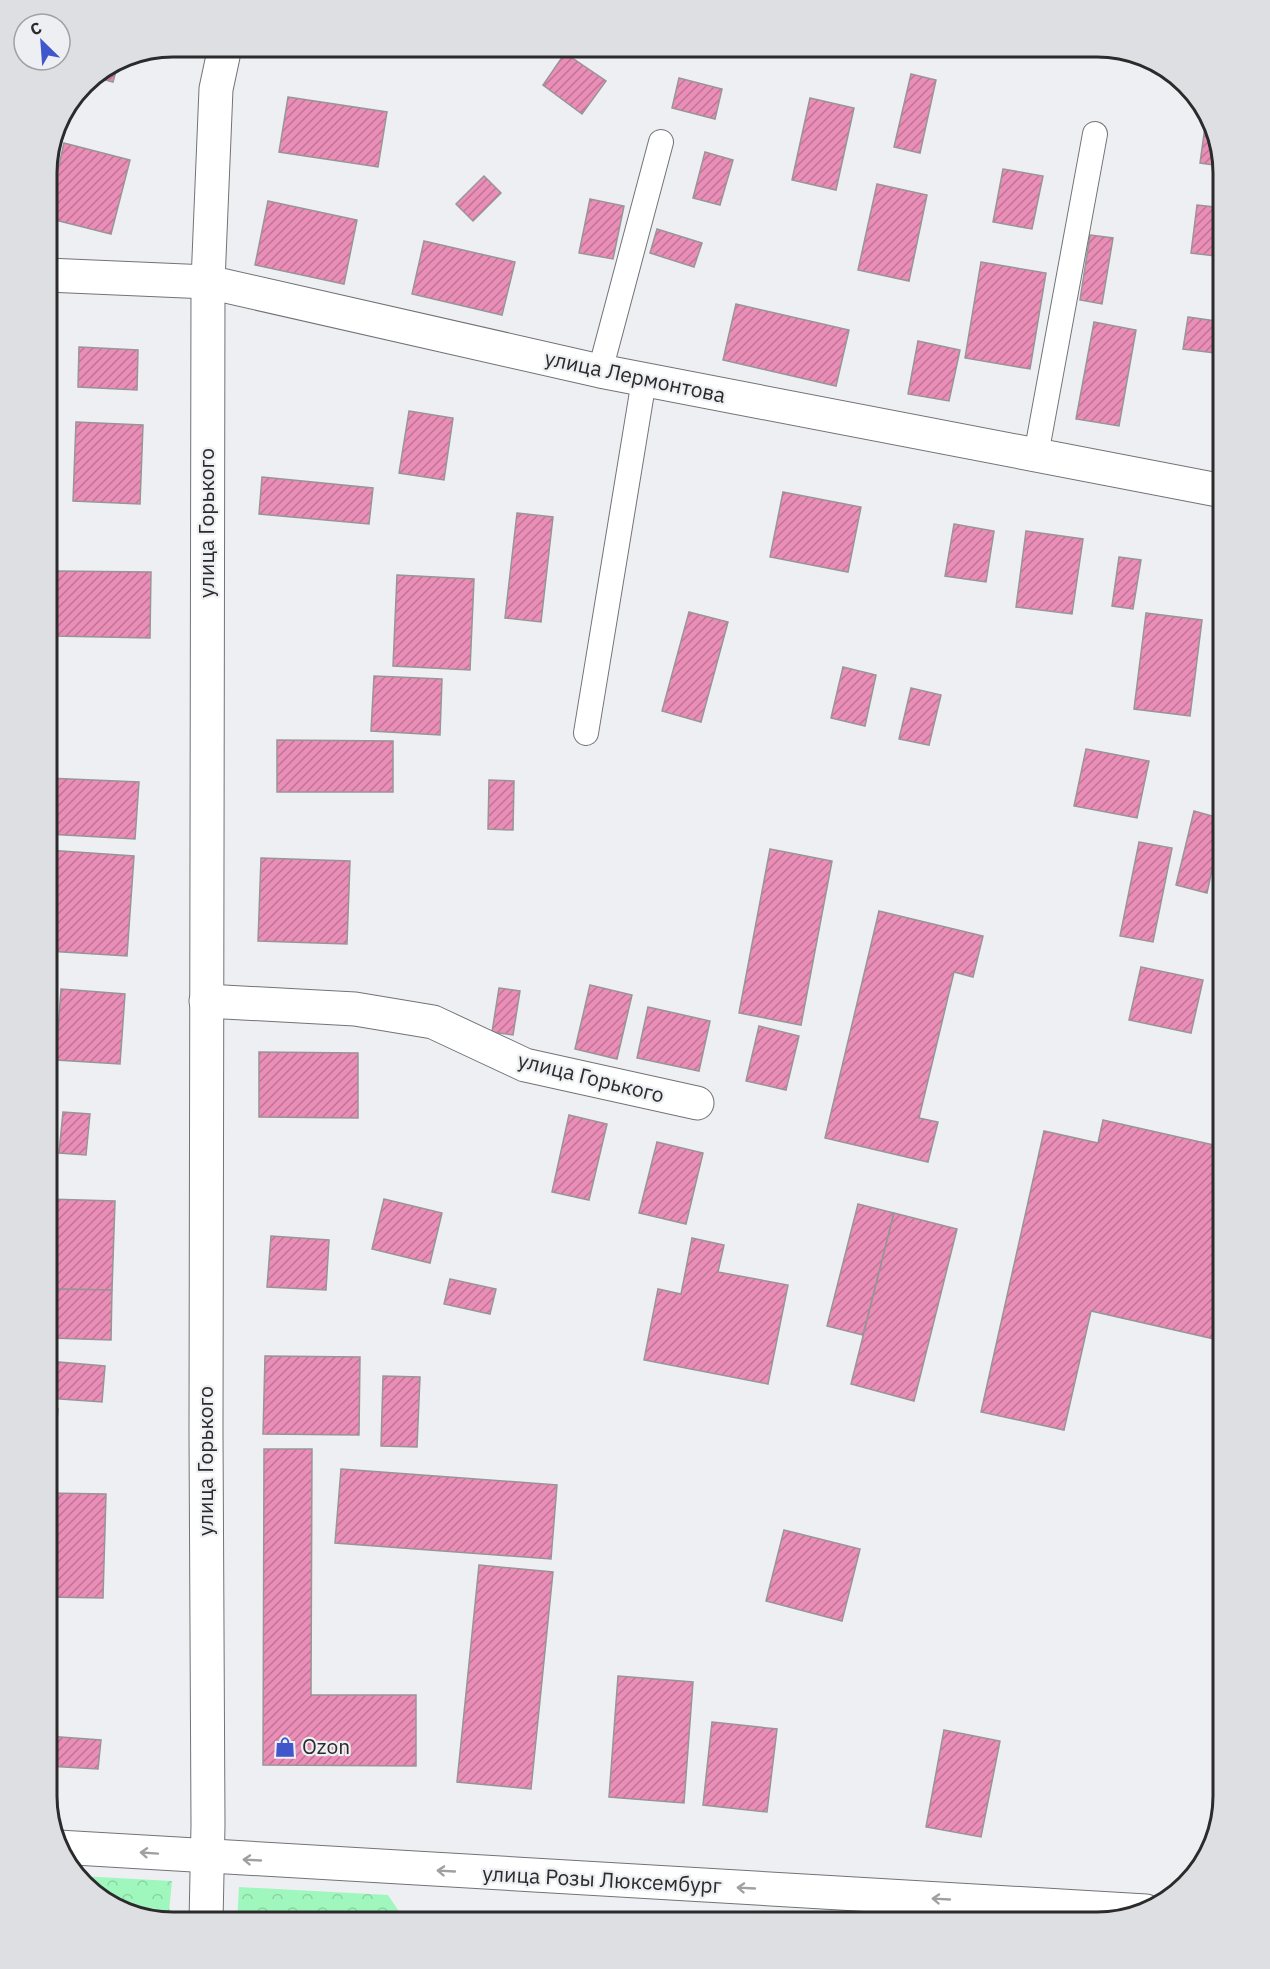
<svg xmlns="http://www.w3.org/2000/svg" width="1270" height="1969" viewBox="0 0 1270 1969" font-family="'IBM Plex Sans',sans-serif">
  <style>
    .park { fill: url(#park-crowns) }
    .building { fill: url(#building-hatch); stroke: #989596; stroke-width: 1.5 }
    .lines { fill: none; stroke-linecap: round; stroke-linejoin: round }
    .service-casing { stroke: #727375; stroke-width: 26 }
    .minor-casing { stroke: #727375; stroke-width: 35 }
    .secondary-casing { stroke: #727375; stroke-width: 35 }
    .service { stroke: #fff; stroke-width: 24 }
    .minor { stroke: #fff; stroke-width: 33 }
    .secondary { stroke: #fff; stroke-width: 33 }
    .oneway { stroke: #a0a0a0 }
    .labels { text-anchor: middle; stroke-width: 4.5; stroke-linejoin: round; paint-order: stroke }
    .street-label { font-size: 21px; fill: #2b2b2c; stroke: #eeeff2 }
    .poi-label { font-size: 21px; fill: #2b2b2c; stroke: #eeeff2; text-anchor: start }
    .rim { fill: none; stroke: #2b2b2c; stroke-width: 3 }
  </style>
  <defs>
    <pattern id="park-crowns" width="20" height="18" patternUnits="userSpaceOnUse" patternTransform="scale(1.5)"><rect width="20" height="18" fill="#a0f7bd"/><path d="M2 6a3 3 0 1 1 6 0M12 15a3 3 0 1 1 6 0" fill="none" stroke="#8ad4a3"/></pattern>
    <pattern id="building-hatch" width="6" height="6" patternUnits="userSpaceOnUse" patternTransform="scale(1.5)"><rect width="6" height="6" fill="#ea8eb7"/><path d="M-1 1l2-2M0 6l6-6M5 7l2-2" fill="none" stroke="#be7495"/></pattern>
  </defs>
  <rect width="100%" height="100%" fill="#eeeff2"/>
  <!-- park -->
  <g class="park">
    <polygon points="80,1876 172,1881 168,1922 103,1901"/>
    <polygon points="239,1887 388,1895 406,1922 237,1922"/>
  </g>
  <!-- building -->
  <g class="building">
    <polygon points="565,53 606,81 582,114 543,85"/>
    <polygon points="119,60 113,82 94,77"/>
    <polygon points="911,74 936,80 920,153 894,147"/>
    <polygon points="679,78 722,89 715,119 672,108"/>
    <polygon points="288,97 387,112 378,167 279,152"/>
    <polygon points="810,98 854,108 836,190 792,180"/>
    <polygon points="1207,112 1210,117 1222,166 1200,163"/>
    <polygon points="64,143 130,160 111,234 47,218"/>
    <polygon points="705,152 733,160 720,205 693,198"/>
    <polygon points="1003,169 1043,176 1032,229 993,222"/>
    <polygon points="484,176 501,193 473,221 456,204"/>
    <polygon points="877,184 927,195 909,281 858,270"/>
    <polygon points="590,199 624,206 613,259 579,253"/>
    <polygon points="268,201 357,220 344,284 255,265"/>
    <polygon points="1197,205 1223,208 1223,257 1191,253"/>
    <polygon points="657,229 702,243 694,267 650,253"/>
    <polygon points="1090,235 1113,238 1102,304 1080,300"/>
    <polygon points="424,241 515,262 502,315 412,294"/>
    <polygon points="981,262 1046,273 1030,369 965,358"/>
    <polygon points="736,304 849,330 836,386 723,360"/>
    <polygon points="1188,317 1223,322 1223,354 1183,349"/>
    <polygon points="1094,322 1136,330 1119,426 1076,419"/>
    <polygon points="918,341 960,350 949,401 908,394"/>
    <polygon points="79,347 138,350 137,390 78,387"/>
    <polygon points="409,411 453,418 444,480 399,473"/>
    <polygon points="76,422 143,425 140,504 73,501"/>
    <polygon points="262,477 373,488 369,524 259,514"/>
    <polygon points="783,492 861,507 848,572 770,557"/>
    <polygon points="517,513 553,517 541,622 505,618"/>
    <polygon points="954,524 994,531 986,582 945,576"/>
    <polygon points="1026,531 1083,539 1072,614 1016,607"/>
    <polygon points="1119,557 1141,560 1133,609 1112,606"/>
    <polygon points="55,571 151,572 150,638 54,636"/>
    <polygon points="397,575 474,579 470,670 393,666"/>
    <polygon points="689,612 728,622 701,722 662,711"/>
    <polygon points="1146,613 1202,620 1190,716 1134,709"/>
    <polygon points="843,667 876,675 865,726 831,718"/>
    <polygon points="374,676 442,679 440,735 371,731"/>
    <polygon points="911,688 941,695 929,745 899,739"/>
    <polygon points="277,740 393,741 393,792 277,792"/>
    <polygon points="1086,749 1149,761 1137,818 1074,806"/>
    <polygon points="47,778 139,782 135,839 47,834"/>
    <polygon points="489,780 514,781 513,830 488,829"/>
    <polygon points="1194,811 1223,819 1207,893 1176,885"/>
    <polygon points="1139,842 1172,848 1153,942 1120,936"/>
    <polygon points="770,849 832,861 801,1025 739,1013"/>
    <polygon points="47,850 134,856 127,956 47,951"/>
    <polygon points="261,858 350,861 347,944 258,941"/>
    <polygon points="879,911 983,936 973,977 954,972 919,1118 938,1122 928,1162 825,1138"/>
    <polygon points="1141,967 1203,980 1191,1033 1129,1020"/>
    <polygon points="590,985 632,995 617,1059 575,1049"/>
    <polygon points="499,988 520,991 513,1035 492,1032"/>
    <polygon points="61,989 125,994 120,1064 56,1060"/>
    <polygon points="648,1007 710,1021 699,1071 637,1058"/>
    <polygon points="759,1026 799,1036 786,1090 746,1081"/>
    <polygon points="259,1052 358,1053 358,1118 259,1117"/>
    <polygon points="63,1112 90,1114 86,1155 59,1153"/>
    <polygon points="569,1115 607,1124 589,1200 552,1192"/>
    <polygon points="1103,1120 1223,1147 1223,1341 1091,1311 1064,1430 981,1412 1044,1131 1098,1143"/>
    <polygon points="657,1142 703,1153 686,1224 639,1213"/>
    <polygon points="47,1199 115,1201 112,1290 52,1289 53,1254 47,1254"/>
    <polygon points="384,1199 442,1213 430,1263 372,1249"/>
    <polygon points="858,1204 894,1213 863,1335 827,1326"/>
    <polygon points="894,1213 957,1229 914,1401 851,1384"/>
    <polygon points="271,1236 329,1240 326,1290 267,1287"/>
    <polygon points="692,1238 724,1245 718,1272 788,1285 768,1384 644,1360 658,1289 681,1294"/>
    <polygon points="450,1279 496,1289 490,1314 444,1304"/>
    <polygon points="52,1289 112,1290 111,1340 51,1338"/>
    <polygon points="265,1356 360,1357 359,1435 263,1434"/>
    <polygon points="47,1361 105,1366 102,1402 47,1398"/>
    <polygon points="383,1376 420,1377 417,1447 381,1446"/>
    <polygon points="47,1408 58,1409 56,1431 47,1430"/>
    <polygon points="264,1449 312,1449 311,1695 416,1695 416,1766 263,1765"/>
    <polygon points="341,1469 557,1485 551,1559 335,1543"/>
    <polygon points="47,1493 106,1494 103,1598 47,1597"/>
    <polygon points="784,1530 860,1549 842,1621 766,1601"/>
    <polygon points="479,1565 553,1572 531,1789 457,1782"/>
    <polygon points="618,1676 693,1682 684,1803 609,1797"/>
    <polygon points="712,1722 777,1729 767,1812 703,1805"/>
    <polygon points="944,1730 1000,1741 981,1837 926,1827"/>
    <polygon points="47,1736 101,1740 98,1769 47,1766"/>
  </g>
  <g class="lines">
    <!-- service casing -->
    <g class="service-casing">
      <g id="service">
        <polyline points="600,371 661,142"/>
        <polyline points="1036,455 1095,134"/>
        <polyline points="586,733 644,380"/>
      </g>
    </g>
    <!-- minor casing -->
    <g class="minor-casing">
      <g id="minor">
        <polyline points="47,275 208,282 600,371 1223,491"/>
        <polyline points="206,1001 355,1009 433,1022 525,1065 697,1103"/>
        <polyline points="206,1922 208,1825 206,1433 208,282 216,89 225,47"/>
      </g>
    </g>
    <!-- secondary casing -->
    <g class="secondary-casing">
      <polyline id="secondary" points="58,1847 1146,1911"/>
    </g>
    <!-- service -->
    <use href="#service" class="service"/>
    <!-- minor -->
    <use href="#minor" class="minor"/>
    <!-- secondary -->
    <use href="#secondary" class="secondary"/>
  </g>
  <!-- one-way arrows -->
  <defs><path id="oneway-shaft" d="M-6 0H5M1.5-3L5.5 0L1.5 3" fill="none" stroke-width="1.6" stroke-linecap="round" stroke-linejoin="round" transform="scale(1.5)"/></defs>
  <g class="oneway">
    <use href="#oneway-shaft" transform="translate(149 1853) rotate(-176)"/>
    <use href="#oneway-shaft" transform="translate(252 1860) rotate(-177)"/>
    <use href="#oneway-shaft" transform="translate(446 1871) rotate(-177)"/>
    <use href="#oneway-shaft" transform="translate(746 1888) rotate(-177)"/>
    <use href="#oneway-shaft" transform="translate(941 1899) rotate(-177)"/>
  </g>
  <!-- icons -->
  <defs>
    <g id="shop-bare" transform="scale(1.62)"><path d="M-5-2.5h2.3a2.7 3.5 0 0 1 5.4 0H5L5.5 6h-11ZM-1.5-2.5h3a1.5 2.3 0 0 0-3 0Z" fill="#3f57ca" stroke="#eeeff2" stroke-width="2.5" paint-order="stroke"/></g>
  </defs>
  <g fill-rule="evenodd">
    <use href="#shop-bare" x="285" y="1747"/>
  </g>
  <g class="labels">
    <!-- street labels -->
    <g class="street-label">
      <text transform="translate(635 377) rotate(12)" y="7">улица Лермонтова</text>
      <text transform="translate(207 523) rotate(-90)" y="7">улица Горького</text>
      <text transform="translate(591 1078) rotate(14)" y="7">улица Горького</text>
      <text transform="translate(206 1461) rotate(-90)" y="7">улица Горького</text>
      <text transform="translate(602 1880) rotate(3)" y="7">улица Розы Люксембург</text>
    </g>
    <!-- poi labels -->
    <g class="poi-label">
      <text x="302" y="1754">Ozon</text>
    </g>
  </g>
  <!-- crop -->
  <path d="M0 0H1270V1969H0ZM173 57H1097A116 116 0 0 1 1213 173V1796A116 116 0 0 1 1097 1912H173A116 116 0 0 1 57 1796V173A116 116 0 0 1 173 57Z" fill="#dedfe2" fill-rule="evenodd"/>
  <path class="rim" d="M173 57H1097A116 116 0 0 1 1213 173V1796A116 116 0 0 1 1097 1912H173A116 116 0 0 1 57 1796V173A116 116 0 0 1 173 57Z"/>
  <!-- north arrow -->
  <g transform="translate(42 42) rotate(335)"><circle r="28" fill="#eeeff2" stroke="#a0a1a3" stroke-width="1.5"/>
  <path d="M0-4.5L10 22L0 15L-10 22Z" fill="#3f57ca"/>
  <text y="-9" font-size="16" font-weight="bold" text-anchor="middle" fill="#2b2b2c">С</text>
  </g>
</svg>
